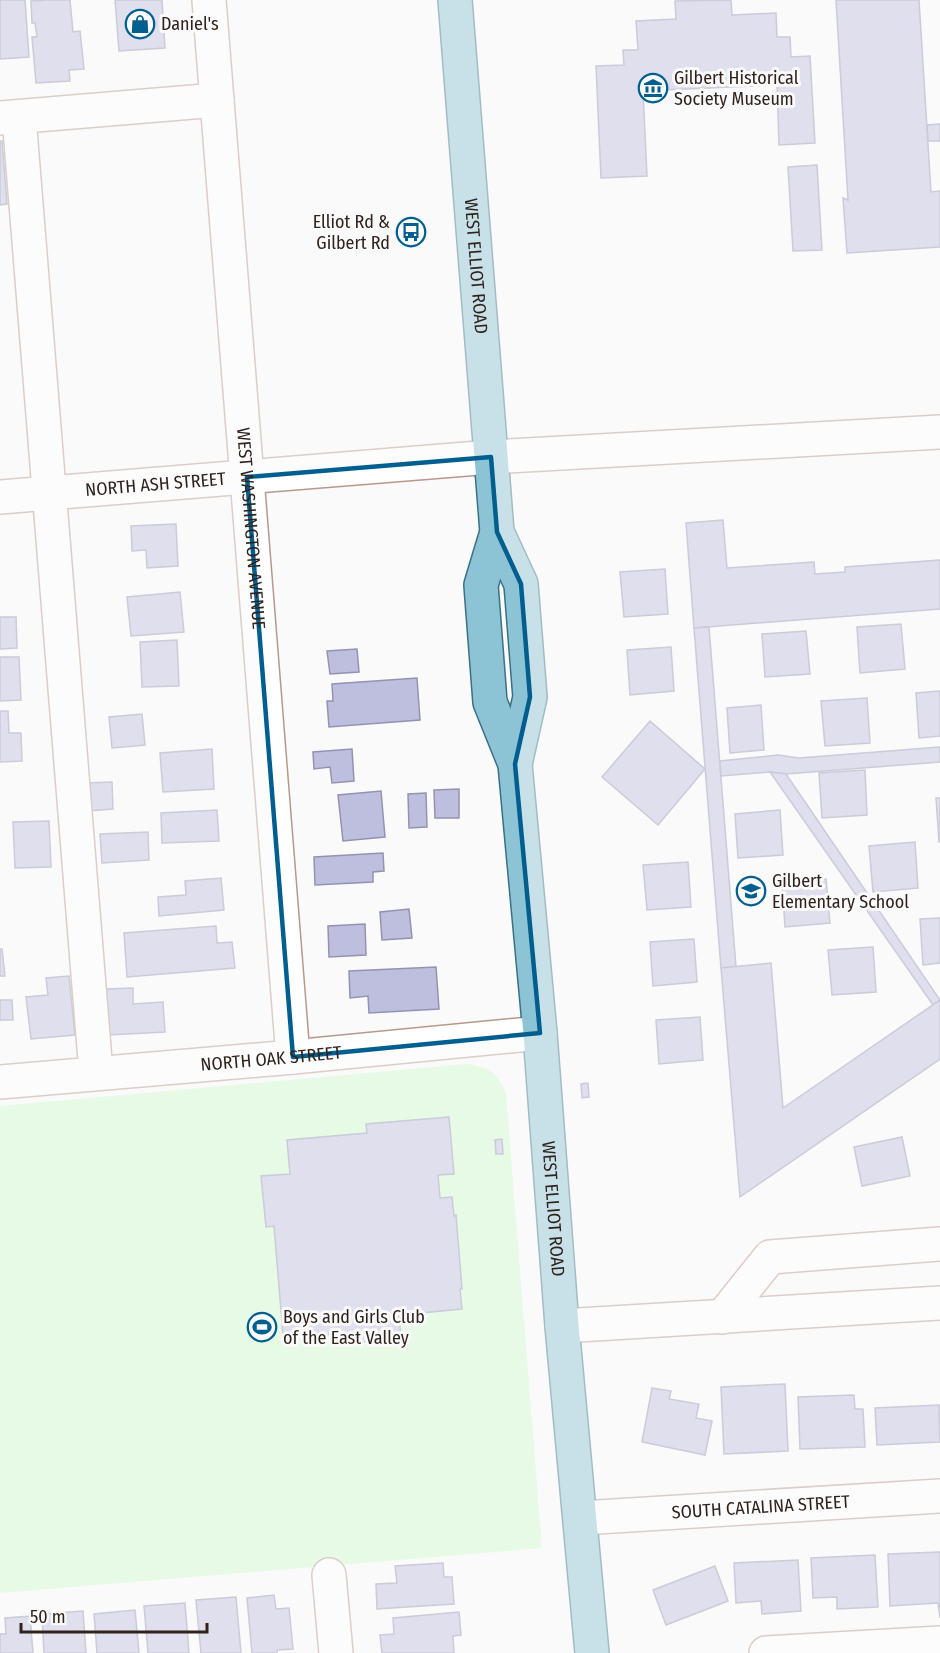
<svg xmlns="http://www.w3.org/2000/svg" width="940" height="1653" viewBox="0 0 940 1653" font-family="'Fira Sans Condensed',sans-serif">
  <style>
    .park { fill: #ceface }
    .building { fill: #bebfdf; stroke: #9293b1; stroke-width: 1.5 }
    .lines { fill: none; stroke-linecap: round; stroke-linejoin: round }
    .minor-casing { stroke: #b8988a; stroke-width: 36 }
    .major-casing { stroke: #3a7283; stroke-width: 36 }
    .minor { stroke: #fff; stroke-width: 33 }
    .major { stroke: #8cc4d5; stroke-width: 33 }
    .marked { fill: none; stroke: #005f8f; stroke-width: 4.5; stroke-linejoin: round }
    .labels { text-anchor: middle; stroke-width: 6; stroke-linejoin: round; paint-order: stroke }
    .poi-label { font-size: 18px; fill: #30231e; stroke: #fafafa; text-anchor: start }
    .street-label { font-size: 18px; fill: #30231e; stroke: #fafafa }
  </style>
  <rect width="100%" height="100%" fill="#fafafa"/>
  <!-- park -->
  <path class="park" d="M467 1064C491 1068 496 1071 506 1094L542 1548 0 1593V1106Z"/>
  <!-- building -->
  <g class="building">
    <polygon points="0,0 25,0 29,57 0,59"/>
    <polygon points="47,0 70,0 73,32 80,31 84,69 69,70 70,81 36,83 32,37 37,37 35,23 32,23 31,1"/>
    <polygon points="115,0 162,0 165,48 119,51"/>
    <polygon points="731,0 732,15 776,13 777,37 790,37 791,57 810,56 815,143 779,145 777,85 643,91 647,176 601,178 596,66 624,65 623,50 638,50 636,21 676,19 675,1"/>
    <polygon points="836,0 919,0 931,192 940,191 940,247 847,253 843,198 848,200"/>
    <polygon points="940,124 940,141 928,141 927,125"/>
    <polygon points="0,141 2,141 7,204 0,205"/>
    <polygon points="817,165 822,250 793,251 788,167"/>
    <polygon points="412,222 414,237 408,237 406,223"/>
    <polygon points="723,520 727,568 814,562 815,574 845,572 845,567 940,560 940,609 694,628 686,523"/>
    <polygon points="176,524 178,566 147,568 146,550 132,551 131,526"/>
    <polygon points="665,569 668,614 624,617 620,572"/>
    <polygon points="180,592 184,632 131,636 127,597"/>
    <polygon points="0,617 16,617 17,648 0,649"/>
    <polygon points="901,624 905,669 860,673 857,627"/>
    <polygon points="709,627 736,967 721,968 694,628"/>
    <polygon points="806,631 810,674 765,677 762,634"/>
    <polygon points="177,640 179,686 142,687 140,642"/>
    <polygon points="671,647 674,691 630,695 627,650"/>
    <polygon points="357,649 359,672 330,674 327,651"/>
    <polygon points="0,657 19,657 21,700 0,701"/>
    <polygon points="417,678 420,720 329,727 327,701 333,701 332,684"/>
    <polygon points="940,691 940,736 919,738 916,693"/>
    <polygon points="867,698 870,743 825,746 821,701"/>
    <polygon points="761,705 764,750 730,753 727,708"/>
    <polygon points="0,711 8,711 9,733 21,733 22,761 0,762"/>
    <polygon points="142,714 145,745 112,748 109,717"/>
    <polygon points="650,721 705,769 658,825 602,777"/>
    <polygon points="940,747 940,762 786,774 770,772 721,776 720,761 778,755 799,758"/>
    <polygon points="212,749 214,789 163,792 160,753"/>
    <polygon points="352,749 354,781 332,783 330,767 314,769 313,752"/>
    <polygon points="865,770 867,815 822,818 819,773"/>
    <polygon points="770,772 786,774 940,1000 933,1005"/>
    <polygon points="112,782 113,809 88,811 86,783"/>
    <polygon points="459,789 459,818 435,818 434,790"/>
    <polygon points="381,791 385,837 343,841 338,795"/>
    <polygon points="426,793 427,827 409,828 408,794"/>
    <polygon points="936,798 940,798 940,842 939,842"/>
    <polygon points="217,810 219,841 162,843 161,813"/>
    <polygon points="780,810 783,855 738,858 735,814"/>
    <polygon points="49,821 51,867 15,868 13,822"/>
    <polygon points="148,832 149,860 102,863 100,834"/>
    <polygon points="915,842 918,888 873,892 869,846"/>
    <polygon points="383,853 384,871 373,872 373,882 315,885 314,857"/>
    <polygon points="688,862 691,907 647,910 643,865"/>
    <polygon points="221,878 224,910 159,916 158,897 186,895 185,881"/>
    <polygon points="826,879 830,923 785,927 782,882"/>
    <polygon points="409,909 412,938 382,940 380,912"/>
    <polygon points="940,918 940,963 923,965 920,919"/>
    <polygon points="365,924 366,955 329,957 328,926"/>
    <polygon points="216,926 217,943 232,942 235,968 127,977 124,933"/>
    <polygon points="694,939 697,982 653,986 650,942"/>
    <polygon points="873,947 876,992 832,995 828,950"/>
    <polygon points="0,949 2,949 5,976 0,976"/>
    <polygon points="771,963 783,1108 940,1000 940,1059 740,1197 721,968"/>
    <polygon points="436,967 439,1009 369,1013 368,996 350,998 349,971"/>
    <polygon points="69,976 75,1035 31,1039 26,997 48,995 46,978"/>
    <polygon points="133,988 133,1004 163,1002 165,1032 108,1035 106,989"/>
    <polygon points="0,1000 12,1000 13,1020 0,1020"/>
    <polygon points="700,1017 703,1060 659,1064 656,1020"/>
    <polygon points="588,1083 589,1097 582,1098 581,1084"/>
    <polygon points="449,1117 454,1174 438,1175 440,1198 452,1197 454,1216 456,1215 462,1289 460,1289 462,1309 399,1315 401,1339 337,1344 336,1334 323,1335 322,1332 283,1335 274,1226 266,1227 261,1176 290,1174 287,1140 367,1133 366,1124"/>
    <polygon points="902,1137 910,1176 862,1186 854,1147"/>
    <polygon points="502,1139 503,1154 496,1154 495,1140"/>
    <polygon points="785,1384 788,1451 724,1454 721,1387"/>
    <polygon points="652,1388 671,1391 669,1399 699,1404 696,1418 712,1421 705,1455 642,1442"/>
    <polygon points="854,1395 855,1409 863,1409 865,1447 800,1449 798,1397"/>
    <polygon points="939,1405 940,1442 877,1445 875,1408"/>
    <polygon points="940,1552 940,1618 938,1603 890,1606 888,1554"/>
    <polygon points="875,1555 878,1607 837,1609 837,1597 813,1598 811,1558"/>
    <polygon points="798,1560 801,1611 762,1614 761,1601 736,1603 734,1563"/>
    <polygon points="443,1563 444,1577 452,1577 454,1604 377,1609 376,1584 397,1583 395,1566"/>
    <polygon points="715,1566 728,1601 666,1625 653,1590"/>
    <polygon points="274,1595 276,1609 289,1608 293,1649 277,1650 277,1653 252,1653 247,1598"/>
    <polygon points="236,1597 241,1653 201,1653 196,1600"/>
    <polygon points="185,1603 189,1653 148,1653 144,1606"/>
    <polygon points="135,1610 139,1653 97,1653 94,1614"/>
    <polygon points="83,1611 86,1653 44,1653 42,1614"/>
    <polygon points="459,1612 461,1635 453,1636 454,1653 382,1653 380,1635 394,1634 393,1618"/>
    <polygon points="30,1616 33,1653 0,1653 0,1634 6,1634 5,1618"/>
  </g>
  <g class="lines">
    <!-- minor casing -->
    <g class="minor-casing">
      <g id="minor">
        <path id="s1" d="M209 0 293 1057"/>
        <polyline points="19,117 96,1073"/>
        <polyline points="0,118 217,100"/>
        <path id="s2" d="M0 497 491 457 940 432"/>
        <path id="s3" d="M0 1082 293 1057 540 1033"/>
        <polyline points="722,1317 770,1257 940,1244"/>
        <polyline points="562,1326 940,1303"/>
        <path id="s4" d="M581 1518 940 1496"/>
        <polyline points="329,1575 336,1653"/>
        <polyline points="766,1653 940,1643"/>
      </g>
    </g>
    <!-- major casing -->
    <g class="major-casing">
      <g id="major">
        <path id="s5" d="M455 0 497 532 521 584 530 697 515 764"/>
        <path id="s6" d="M497 532 481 585 490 702 515 764 540 1033 562 1326 592 1653"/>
      </g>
    </g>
    <!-- minor -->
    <use href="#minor" class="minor"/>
    <!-- major -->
    <use href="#major" class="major"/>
  </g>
  <!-- marked area -->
  <path d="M0 0H940V1653H0ZM491 457 497 532 521 584 530 697 515 764 540 1033 293 1057 247 477Z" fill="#fafafa" fill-opacity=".55" fill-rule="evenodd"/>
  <path class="marked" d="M491 457 497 532 521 584 530 697 515 764 540 1033 293 1057 247 477Z"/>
  <!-- icons -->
  <defs>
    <g id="shop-ring" transform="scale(1.5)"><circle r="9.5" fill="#fafafa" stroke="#005f8f" stroke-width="1.5"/><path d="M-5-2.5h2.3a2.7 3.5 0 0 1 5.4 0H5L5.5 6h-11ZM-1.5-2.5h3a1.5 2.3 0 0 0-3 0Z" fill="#005f8f"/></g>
    <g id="museum-ring" transform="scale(1.5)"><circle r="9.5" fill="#fafafa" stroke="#005f8f" stroke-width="1.5"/><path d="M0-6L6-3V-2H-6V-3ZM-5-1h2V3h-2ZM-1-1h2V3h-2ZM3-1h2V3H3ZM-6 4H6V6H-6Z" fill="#005f8f"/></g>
    <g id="bus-ring" transform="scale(1.5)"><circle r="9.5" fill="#fafafa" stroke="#005f8f" stroke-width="1.5"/><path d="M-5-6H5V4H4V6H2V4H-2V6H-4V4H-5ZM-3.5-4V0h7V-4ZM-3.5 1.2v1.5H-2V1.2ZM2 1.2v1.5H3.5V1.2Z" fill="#005f8f"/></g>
    <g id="school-ring" transform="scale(1.5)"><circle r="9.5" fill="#fafafa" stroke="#005f8f" stroke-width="1.5"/><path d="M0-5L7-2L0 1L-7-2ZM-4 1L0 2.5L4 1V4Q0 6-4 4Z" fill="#005f8f"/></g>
    <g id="stadium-ring" transform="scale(1.5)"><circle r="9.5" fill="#fafafa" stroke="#005f8f" stroke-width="1.5"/><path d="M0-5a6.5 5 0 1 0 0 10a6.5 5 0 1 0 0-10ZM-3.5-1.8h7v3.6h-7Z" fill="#005f8f"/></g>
  </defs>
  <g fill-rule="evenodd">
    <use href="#shop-ring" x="140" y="24"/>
    <use href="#museum-ring" x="653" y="88"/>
    <use href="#bus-ring" x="411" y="232"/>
    <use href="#school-ring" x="751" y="891"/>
    <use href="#stadium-ring" x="262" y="1327"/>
  </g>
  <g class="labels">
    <!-- poi labels -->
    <g class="poi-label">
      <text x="161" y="30">Daniel's</text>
      <text x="674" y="84">Gilbert Historical<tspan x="674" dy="21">Society Museum</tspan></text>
      <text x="390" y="228" text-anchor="end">Elliot Rd &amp;<tspan x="390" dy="21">Gilbert Rd</tspan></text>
      <text x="772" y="887">Gilbert<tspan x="772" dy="21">Elementary School</tspan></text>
      <text x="283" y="1323">Boys and Girls Club<tspan x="283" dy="21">of the East Valley</tspan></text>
    </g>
    <!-- street labels -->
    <g class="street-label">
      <text dy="6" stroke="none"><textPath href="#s5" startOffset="267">WEST ELLIOT ROAD</textPath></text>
      <text dy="6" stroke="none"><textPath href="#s2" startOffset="156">NORTH ASH STREET</textPath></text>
      <text dy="6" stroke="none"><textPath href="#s1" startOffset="530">WEST WASHINGTON AVENUE</textPath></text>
      <text dy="6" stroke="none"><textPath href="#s3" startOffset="272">NORTH OAK STREET</textPath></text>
      <text dy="6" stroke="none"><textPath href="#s6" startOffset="686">WEST ELLIOT ROAD</textPath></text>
      <text dy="6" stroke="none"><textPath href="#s4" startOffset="180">SOUTH CATALINA STREET</textPath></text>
    </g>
  </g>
  <!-- scale -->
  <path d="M21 1623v9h186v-9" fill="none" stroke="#30231e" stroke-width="3"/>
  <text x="30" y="1623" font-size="18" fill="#30231e" stroke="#fafafa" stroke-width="4.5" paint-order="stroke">50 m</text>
</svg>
